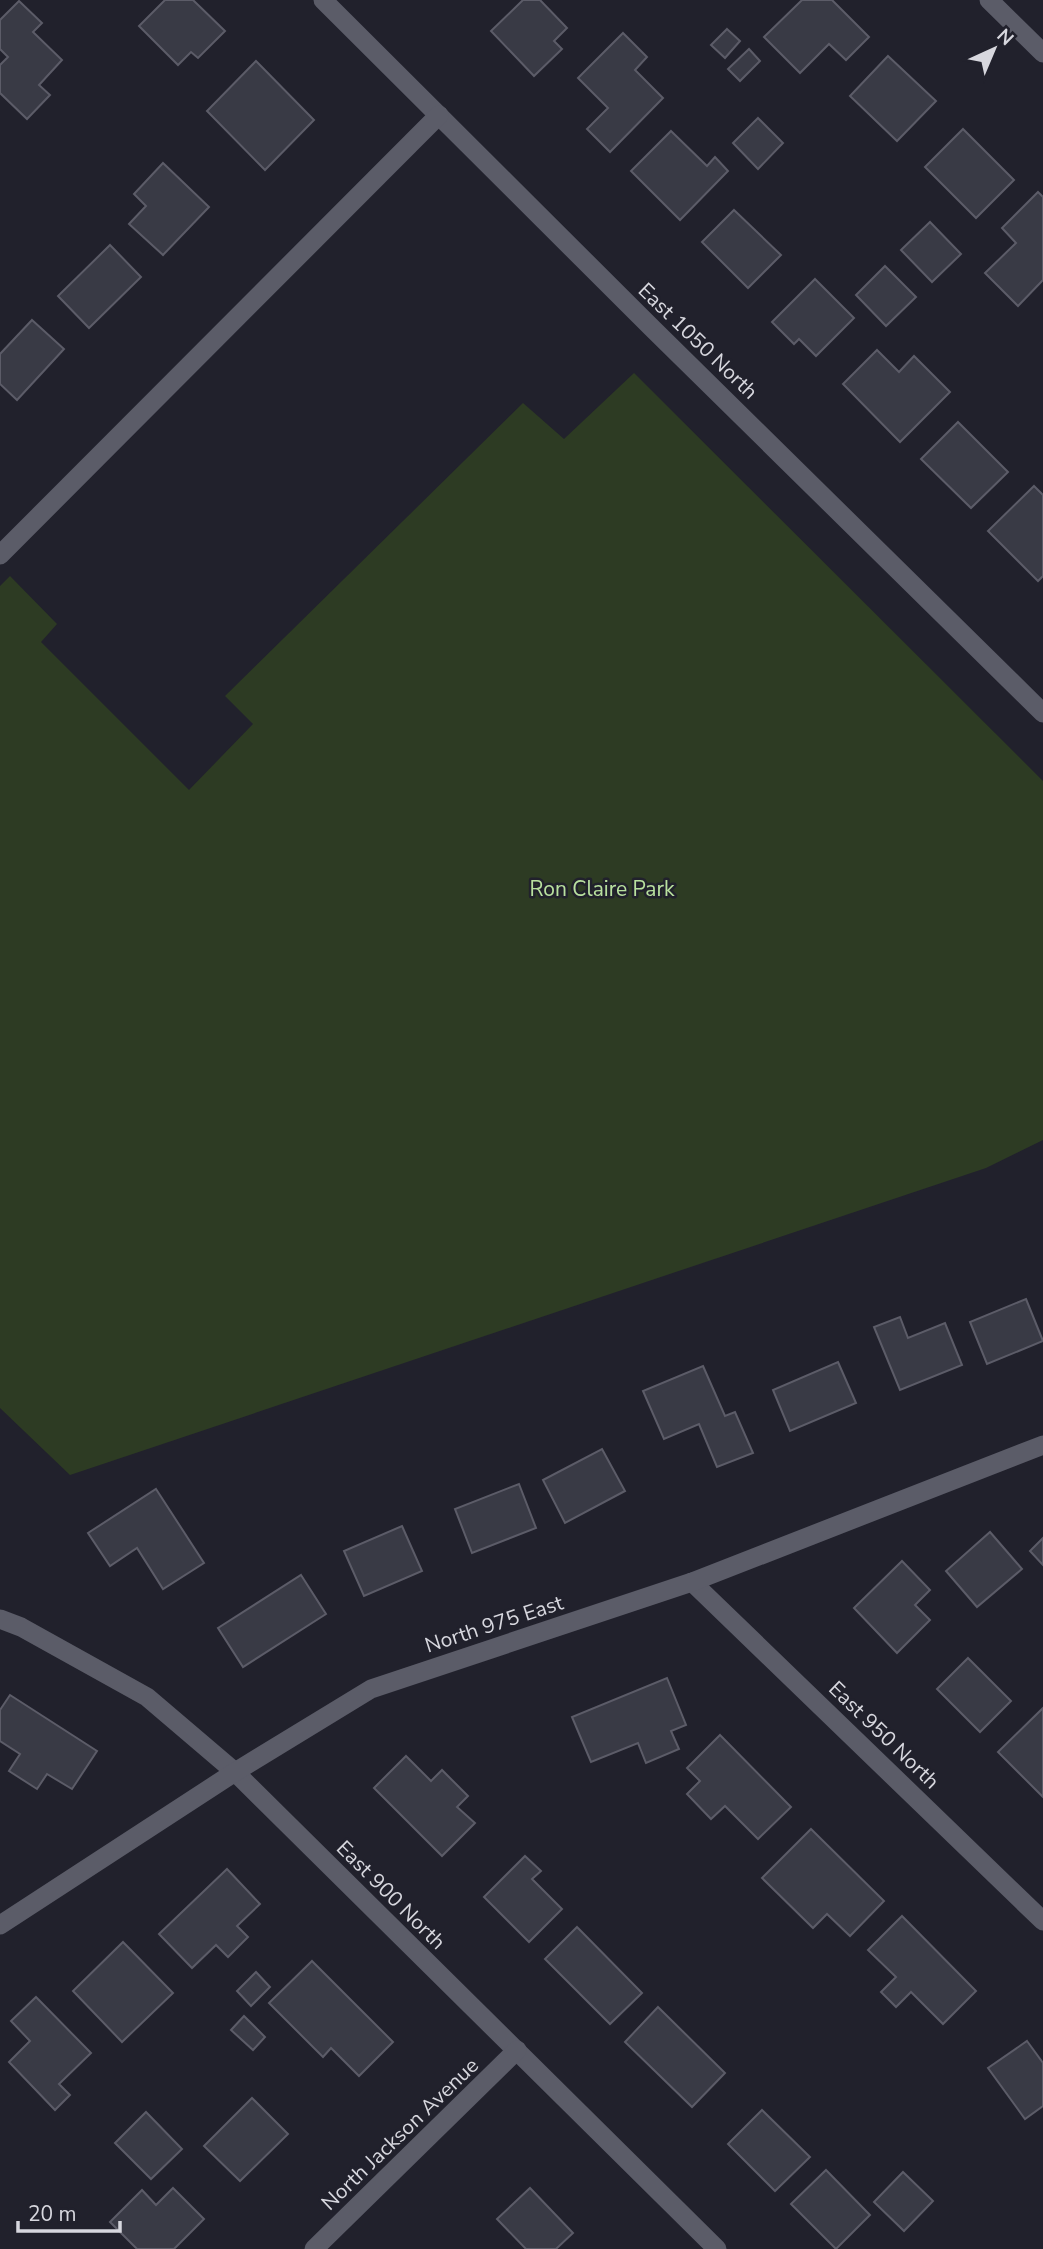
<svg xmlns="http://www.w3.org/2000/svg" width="1043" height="2249" viewBox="0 0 1043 2249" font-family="'Nunito Sans',sans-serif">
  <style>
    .green { fill: #2d3b23 }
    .building { fill: #393a45; stroke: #5c5c68; stroke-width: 2 }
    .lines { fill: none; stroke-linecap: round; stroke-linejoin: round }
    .minor { stroke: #5b5c68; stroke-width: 19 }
    .tertiary { stroke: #5b5c68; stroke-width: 19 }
    .labels { text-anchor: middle; stroke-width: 5; stroke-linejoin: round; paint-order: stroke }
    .street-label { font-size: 21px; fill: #d7d7de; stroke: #21212c }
    .park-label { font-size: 21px; fill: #b9e19f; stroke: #21212c }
  </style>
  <rect width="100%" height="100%" fill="#21212c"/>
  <!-- green -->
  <polygon class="green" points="634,373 1043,781 1043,1140 986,1168 70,1475 0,1408 0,586 10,576 57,624 41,642 189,790 253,724 225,696 523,403 564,439"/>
  <!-- building -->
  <g class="building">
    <polygon points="165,0 193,0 225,31 198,58 191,52 178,65 139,26"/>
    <polygon points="523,0 540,0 567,28 554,41 562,49 534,76 491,31"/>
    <polygon points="802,0 832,0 869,37 846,60 829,44 800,73 764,37"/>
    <polygon points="19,1 42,23 33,32 62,60 39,85 50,95 27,119 0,93 0,65 8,57 0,49 0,20"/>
    <polygon points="727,29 740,41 725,58 711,45"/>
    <polygon points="623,33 647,57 635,70 663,98 610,152 587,129 608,108 578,78"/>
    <polygon points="749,49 760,61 740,81 728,69"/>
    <polygon points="888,56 936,101 897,141 850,96"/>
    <polygon points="256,61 314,120 265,170 207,111"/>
    <polygon points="758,118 783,143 758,169 733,143"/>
    <polygon points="963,129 1014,180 976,218 925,167"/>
    <polygon points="671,131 707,166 715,157 728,171 680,220 631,171"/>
    <polygon points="163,163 209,207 163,255 129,224 146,206 134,194"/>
    <polygon points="1038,192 1043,197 1043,280 1018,306 985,273 1016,243 1002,228"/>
    <polygon points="734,210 781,255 748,288 702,242"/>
    <polygon points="930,222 961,254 932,282 901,250"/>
    <polygon points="110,245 141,277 89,328 58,296"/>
    <polygon points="885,266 916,297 886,326 856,295"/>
    <polygon points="815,279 854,318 816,356 799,339 794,344 772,322"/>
    <polygon points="32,320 64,349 17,400 0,384 0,354"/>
    <polygon points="877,350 899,372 914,356 950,392 900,442 843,384"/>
    <polygon points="958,422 1008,472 971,508 921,459"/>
    <polygon points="1034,486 1043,495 1043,576 1038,581 988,531"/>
    <polygon points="1026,1299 1043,1341 987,1364 970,1322"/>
    <polygon points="900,1317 908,1338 945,1323 962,1365 900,1390 874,1327"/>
    <polygon points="838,1362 856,1403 790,1431 773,1390"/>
    <polygon points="703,1366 725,1416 735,1412 753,1453 717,1467 699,1424 664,1439 643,1391"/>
    <polygon points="602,1449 625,1491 565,1523 543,1480"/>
    <polygon points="519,1484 536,1528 472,1553 455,1509"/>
    <polygon points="156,1489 204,1563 163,1589 137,1548 110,1566 88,1533"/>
    <polygon points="402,1526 422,1571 364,1596 344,1551"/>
    <polygon points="990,1532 1022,1569 977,1607 946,1571"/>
    <polygon points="1043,1538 1043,1565 1030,1551"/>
    <polygon points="902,1561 930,1590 915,1605 930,1620 897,1653 854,1608"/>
    <polygon points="301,1575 326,1614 243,1667 218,1628"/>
    <polygon points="968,1658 1011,1701 980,1732 937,1689"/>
    <polygon points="667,1678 686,1725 671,1731 679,1749 646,1763 638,1743 591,1762 572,1717"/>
    <polygon points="10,1695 97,1751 72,1789 47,1774 37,1789 9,1771 20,1754 0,1741 0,1710"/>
    <polygon points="1043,1708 1043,1797 998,1752"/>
    <polygon points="720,1735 791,1807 758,1839 725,1806 711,1819 687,1794 700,1781 687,1768"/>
    <polygon points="406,1756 431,1781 442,1770 468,1796 457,1807 475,1823 442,1856 374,1788"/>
    <polygon points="811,1829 884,1901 850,1936 827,1914 813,1928 762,1878"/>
    <polygon points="525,1856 541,1871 532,1879 562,1909 529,1942 484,1897"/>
    <polygon points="227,1869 260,1904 237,1926 248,1937 228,1957 216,1945 192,1968 159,1934"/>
    <polygon points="902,1916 976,1991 943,2024 911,1992 896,2007 881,1992 896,1977 868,1950"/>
    <polygon points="577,1927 642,1993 610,2024 545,1959"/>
    <polygon points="123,1942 173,1993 122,2042 73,1991"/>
    <polygon points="312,1961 393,2042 359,2076 331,2048 323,2057 269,2003"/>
    <polygon points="256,1972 270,1987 251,2006 237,1991"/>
    <polygon points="36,1997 91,2053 59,2084 70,2095 55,2110 9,2062 30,2041 11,2021"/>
    <polygon points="658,2007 725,2073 692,2107 625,2042"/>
    <polygon points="244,2016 265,2037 253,2050 231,2030"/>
    <polygon points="1027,2041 1043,2063 1043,2106 1025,2119 988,2068"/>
    <polygon points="252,2098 288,2134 240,2181 204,2146"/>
    <polygon points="762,2110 810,2157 775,2191 728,2144"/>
    <polygon points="146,2112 182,2149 151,2179 115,2143"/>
    <polygon points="826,2170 870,2215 836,2249 791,2204"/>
    <polygon points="903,2172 933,2201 904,2231 874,2202"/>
    <polygon points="173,2188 204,2219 174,2249 137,2249 110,2222 142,2190 156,2205"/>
    <polygon points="530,2188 573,2233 556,2249 526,2249 497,2219"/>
  </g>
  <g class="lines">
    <!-- minor -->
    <g class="minor">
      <polyline points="323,0 653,329 1043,713"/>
      <polyline points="0,555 439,115"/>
      <polyline points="692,1582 1043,1921"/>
      <polyline points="0,1619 21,1627 147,1697 235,1772 717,2249"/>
      <polyline points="0,1925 235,1772 371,1689 692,1582 1043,1445"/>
      <polyline points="314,2249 517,2050"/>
    </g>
    <!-- tertiary -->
    <polyline class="tertiary" points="989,0 1043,53"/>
  </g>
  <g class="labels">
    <!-- street labels -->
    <g class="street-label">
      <text transform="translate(698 341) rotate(44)" y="7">East 1050 North</text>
      <text transform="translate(494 1624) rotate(-18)" y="7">North 975 East</text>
      <text transform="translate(884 1735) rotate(44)" y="7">East 950 North</text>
      <text transform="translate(391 1895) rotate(45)" y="7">East 900 North</text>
      <text transform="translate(400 2134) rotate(-44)" y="7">North Jackson Avenue</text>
    </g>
    <!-- park labels -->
    <g class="park-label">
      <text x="602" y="896">Ron Claire Park</text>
    </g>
  </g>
  <!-- north arrow -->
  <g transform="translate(994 49) rotate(44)" stroke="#21212c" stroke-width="5" paint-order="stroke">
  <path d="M0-5L12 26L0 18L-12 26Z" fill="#d7d7de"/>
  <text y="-10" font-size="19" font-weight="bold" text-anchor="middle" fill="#d7d7de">N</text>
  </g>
  <!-- scale -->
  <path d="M18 2221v10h102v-10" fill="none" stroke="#d7d7de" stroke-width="3.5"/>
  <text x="28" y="2221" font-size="21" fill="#d7d7de" stroke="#21212c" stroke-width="5" paint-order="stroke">20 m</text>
</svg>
